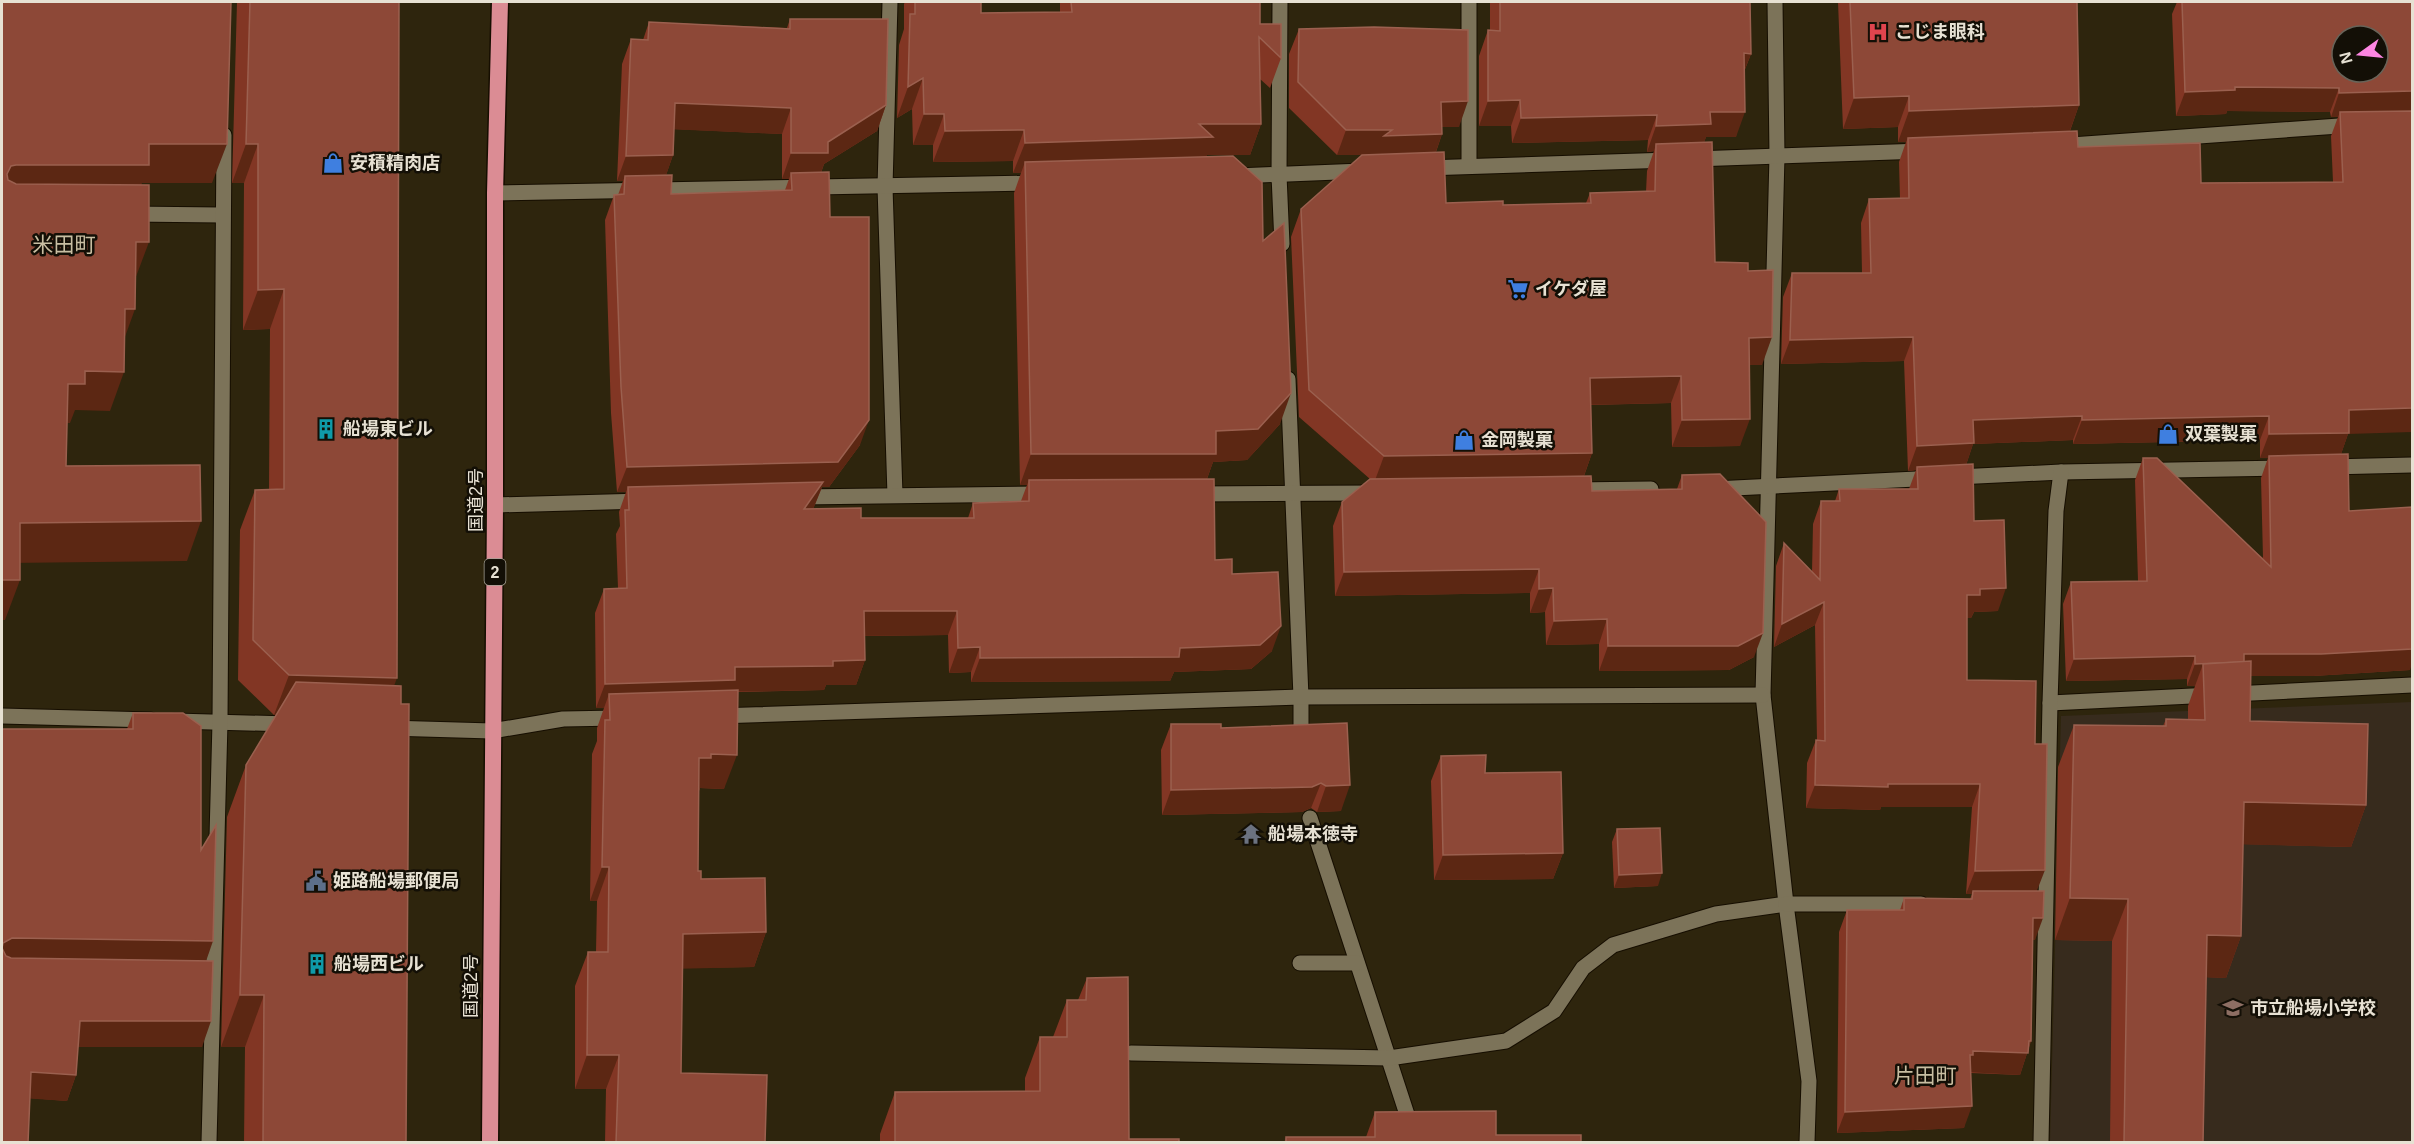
<svg xmlns="http://www.w3.org/2000/svg" width="2414" height="1144" viewBox="0 0 2414 1144" font-family="Arial,'Noto Sans JP',sans-serif">
  <style>
    .education { fill: #372b1d }
    .lines { fill: none; stroke-linecap: round; stroke-linejoin: round }
    .service-casing { stroke: #160e00; stroke-width: 17 }
    .minor-casing { stroke: #160e00; stroke-width: 17 }
    .trunk-casing { stroke: #160e00; stroke-width: 19 }
    .service { stroke: #7c7359; stroke-width: 15 }
    .minor { stroke: #7c7359; stroke-width: 15 }
    .trunk { stroke: #db8c94; stroke-width: 16 }
    .wall { fill: #823624; fill-rule: evenodd }
    .shaded-wall { fill: #5c2713 }
    .building { fill: #8d4837; stroke: #9b604f; stroke-width: 1.5; fill-rule: evenodd }
    .labels { text-anchor: middle; stroke-width: 5; stroke-linejoin: round; paint-order: stroke }
    .shield { fill: #130f06; stroke: #a7a296; stroke-width: 1.5 }
    .shield-label { font-size: 16px; font-weight: bold; fill: #e7e1d3 }
    .poi-label { font-size: 18px; font-weight: bold; fill: #e7e1d3; stroke: #130f06; text-anchor: start }
    .street-label { font-size: 18px; fill: #e7e1d3; stroke: #130f06 }
    .quarter-label { font-size: 21px; fill: #c8bea2; stroke: #130f06 }
  </style>
  <rect width="100%" height="100%" fill="#2e250d"/>
  <!-- education -->
  <polygon class="education" points="2412,702 2412,1142 2050,1142 2061,716"/>
  <g class="lines">
    <!-- service casing -->
    <g class="service-casing">
      <g id="service">
        <polyline points="1301,741 1301,697"/>
        <polyline points="1310,818 1416,1142"/>
        <polyline points="1300,963 1357,963"/>
        <polyline points="1131,1053 1389,1058 1506,1041 1554,1011 1583,968 1613,945 1716,914 1786,904"/>
      </g>
    </g>
    <!-- minor casing -->
    <g class="minor-casing">
      <g id="minor">
        <polyline points="890,2 885,187 895,495"/>
        <polyline points="1280,2 1279,175 1282,244"/>
        <polyline points="1775,2 1777,156 1763,695 1786,904 1809,1081 1807,1142"/>
        <polyline points="2057,146 2353,125"/>
        <polyline points="1694,159 1922,151"/>
        <polyline points="1469,166 1469,2"/>
        <polyline points="1425,168 1670,160"/>
        <polyline points="1236,176 1362,171"/>
        <polyline points="495,193 1038,183"/>
        <polyline points="130,214 221,215"/>
        <polyline points="1288,379 1301,697"/>
        <polyline points="2329,467 2412,465"/>
        <polyline points="1714,489 2061,472 2284,468"/>
        <polyline points="1573,490 1651,489"/>
        <polyline points="1195,494 1372,493"/>
        <polyline points="799,497 1042,494"/>
        <polyline points="495,505 643,501"/>
        <polyline points="2050,703 2412,685"/>
        <polyline points="2,716 151,720"/>
        <polyline points="717,716 1301,697 1763,695"/>
        <polyline points="175,721 289,724"/>
        <polyline points="388,728 492,731 563,719 618,718"/>
        <polyline points="1786,904 1921,904"/>
        <polyline points="209,1142 220,722 224,135"/>
        <polyline points="2041,1142 2050,703 2056,511 2061,472"/>
      </g>
    </g>
    <!-- trunk casing -->
    <g class="trunk-casing">
      <polyline id="trunk" points="490,1142 495,505 495,193 500,2"/>
    </g>
    <!-- service -->
    <use href="#service" class="service"/>
    <!-- minor -->
    <use href="#minor" class="minor"/>
    <!-- trunk -->
    <use href="#trunk" class="trunk"/>
  </g>
  <!-- wall -->
  <g class="wall">
    <polygon points="237,2 399,2 394,685 406,1143 244,1143 245,1047 221,1047 227,817 246,765 277,715 274,715 238,680 240,530 255,490 269,490 270,329 243,330 244,183 232,183"/>
    <path d="M905 2H981V13L1060 12V2H1260V24L1281 58 1270 88 1260 79 1261 124 1250 155H1207L1206 156 1263 241 1280 424 1247 460 1213 462 1207 479 1215 560 1232 574 1272 651 1251 669 1174 672 1170 681 971 682V672L949 673 948 635 864 636 865 660 856 685H826L824 690 738 692 724 789 700 788 699 791 698 871 701 879 766 932 754 967 682 968 681 1073 765 1143H605L606 1089H575V986L588 952H596L597 901H590L592 754 597 741V728L604 708H596L595 613 604 589 618 588 616 534 620 526 619 512 626 492H617L611 413 605 220 614 195H618L623 181H617L622 64 631 39 643 40 649 22 787 28 790 19 886 105 877 131 824 164 821 173 830 217 860 445 829 487H822L813 509 861 518H968L973 503 1021 501 1027 485H1020L1014 193 1021 173H1013V161L933 162V145H913L912 109 897 118 899 45 904 29V4ZM674 129 782 134V179H789L785 190 671 194 666 175 673 155Z"/>
    <polygon points="1490,2 1750,2 1751,54 1744,72 1736,137 1706,137 1704,142 1715,262 1748,271 1762,365 1750,365 1740,446 1672,447 1671,403 1591,405 1592,453 1584,476 1592,491 1677,489 1682,475 1754,657 1729,670 1599,671 1599,644 1546,645 1545,612 1530,613 1530,593 1335,596 1333,526 1342,502 1370,479 1299,417 1291,237 1301,209 1362,155 1337,155 1289,108 1289,54 1299,29 1459,127 1442,127 1442,134 1436,152 1446,203 1503,205 1586,203 1590,193 1646,192 1647,171 1654,151 1647,152 1648,140 1512,143 1511,126 1479,126 1479,56 1488,30 1490,30"/>
    <polygon points="1838,2 2077,2 2079,105 2070,131 2078,147 2201,183 2333,182 2331,136 2338,117 2331,117 2330,112 2227,111 2226,114 2176,116 2172,14 2177,2 2412,2 2348,434 2341,454 2349,511 2410,670 2313,676 2251,676 2250,721 2366,805 2351,847 2243,844 2241,936 2226,978 2206,977 2203,1143 2110,1143 2112,941 2055,940 2058,767 2074,725 2163,726 2166,719 2188,720 2188,706 2195,686 2187,686 2187,679 2066,681 2063,604 2071,582 2138,581 2135,480 2143,458 2263,558 2261,478 2268,458 2260,458 2260,440 2073,444 2073,440 1973,444 1966,465 1974,521 1998,611 1974,612 1971,618 1967,618 1967,680 2035,744 2037,891 2035,940 2033,940 2031,1041 2020,1075 1971,1073 1964,1128 1837,1133 1839,932 1847,910 1900,910 1904,898 1970,899 1972,894 1966,894 1972,807 1881,807 1880,810 1806,808 1807,763 1816,740 1817,741 1815,625 1774,647 1776,566 1784,543 1812,572 1813,524 1821,501 1835,501 1839,489 1909,489 1916,470 1908,471 1904,361 1781,364 1783,297 1792,273 1862,273 1861,223 1869,199 1900,199 1899,162 1906,142 1898,142 1898,127 1843,129"/>
    <polygon points="133,713 201,850 206,960 202,1047 78,1047 76,1075 67,1101 30,1098 2,1143 127,729"/>
    <polygon points="1347,723 1341,811 1317,812 1311,808 1302,812 1162,815 1161,750 1171,724 1221,728"/>
    <polygon points="1441,756 1485,773 1563,853 1553,879 1434,880 1431,781"/>
    <polygon points="1617,829 1658,886 1614,888 1612,842"/>
    <polygon points="1087,978 1129,1139 1179,1143 880,1143 880,1134 895,1092 1025,1091 1025,1078 1040,1037 1053,1037 1067,1000 1078,1000"/>
    <polygon points="1375,1112 1496,1135 1581,1143 1284,1143 1286,1137 1366,1137"/>
  </g>
  <!-- shaded-wall -->
  <g class="shaded-wall">
    <polygon points="1744,53 1751,54 1741,79"/>
    <polygon points="923,78 912,109 897,118 908,87"/>
    <polygon points="2235,87 2339,88 2330,112 2227,111 2226,114 2176,116 2185,92"/>
    <polygon points="2412,91 2412,114 2340,112 2338,117 2331,117 2339,93"/>
    <polygon points="1909,96 1898,127 1843,129 1854,98"/>
    <polygon points="1520,100 1511,126 1479,126 1488,101"/>
    <polygon points="1468,101 1459,127 1432,127 1441,102"/>
    <polygon points="675,103 791,108 782,134 666,129"/>
    <polygon points="886,105 877,131 824,164 819,178 791,173 789,179 782,179 791,153 828,142"/>
    <polygon points="2079,105 2068,136 1908,138 1906,142 1898,142 1909,111"/>
    <polygon points="1710,112 1745,112 1736,137 1706,137 1702,149 1656,144 1654,151 1647,152 1656,126"/>
    <polygon points="924,114 944,114 933,145 913,145"/>
    <polygon points="1657,115 1648,140 1512,143 1521,118"/>
    <polygon points="1199,124 1261,124 1250,155 1207,155 1202,168 1025,162 1021,173 1013,173 1025,143"/>
    <polygon points="1024,130 1013,161 933,162 945,131"/>
    <polygon points="1346,130 1392,130 1442,134 1433,160 1377,155 1337,155"/>
    <polygon points="149,144 227,144 212,183 142,183 135,205 2,204 7,174 11,166"/>
    <polygon points="246,144 258,144 244,183 232,183"/>
    <polygon points="673,155 664,181 625,176 623,181 617,181 626,156"/>
    <polygon points="136,242 149,242 134,282"/>
    <polygon points="284,289 270,329 243,330 258,290"/>
    <polygon points="125,309 135,309 121,348"/>
    <polygon points="1772,337 1762,365 1739,365 1749,338"/>
    <polygon points="1913,337 1904,361 1781,364 1790,340"/>
    <polygon points="85,371 124,372 110,411 75,410 70,423 54,423 68,384"/>
    <polygon points="1681,376 1671,403 1580,405 1590,378"/>
    <polygon points="1291,393 1280,424 1247,460 1213,462 1205,484 1029,480 1027,485 1020,485 1031,454 1216,431"/>
    <polygon points="2412,408 2412,432 2348,434 2340,457 2269,456 2268,458 2260,458 2269,434 2349,410"/>
    <polygon points="2082,416 2073,440 1973,444 1965,468 1917,467 1916,470 1908,471 1917,446 1973,420"/>
    <polygon points="2269,416 2260,440 2073,444 2082,420"/>
    <polygon points="1750,419 1740,446 1672,447 1682,420"/>
    <polygon points="869,420 860,445 829,487 822,487 814,507 795,533 628,487 626,492 617,492 627,467"/>
    <polygon points="1592,453 1582,481 1374,483 1384,456"/>
    <polygon points="201,521 187,561 6,563 20,523"/>
    <polygon points="1539,569 1530,593 1335,596 1344,572"/>
    <polygon points="2,580 20,580 5,620 2,620"/>
    <polygon points="1553,588 1545,612 1530,613 1539,589"/>
    <polygon points="2006,588 1998,611 1974,612 1971,618 1959,618 1967,595 1980,589"/>
    <polygon points="1824,602 1815,625 1774,647 1782,624"/>
    <polygon points="864,611 957,611 948,635 855,636"/>
    <polygon points="1607,619 1599,644 1546,645 1554,621"/>
    <polygon points="1281,626 1272,651 1251,669 1174,672 1170,681 971,682 980,658 1180,648"/>
    <polygon points="1763,633 1754,657 1729,670 1599,671 1608,646"/>
    <polygon points="2412,644 2412,664 2410,670 2313,676 2239,676 2244,654"/>
    <polygon points="980,647 971,672 949,673 958,648"/>
    <polygon points="2195,656 2187,679 2066,681 2074,659"/>
    <polygon points="865,660 856,685 826,685 824,690 609,694 604,708 596,708 605,684 735,667 833,661"/>
    <polygon points="2195,664 2203,664 2195,686 2187,686"/>
    <polygon points="289,675 397,678 382,718 274,715"/>
    <polygon points="711,754 737,755 724,789 700,788 698,792 699,758"/>
    <polygon points="1321,783 1311,808 1302,812 1162,815 1171,790"/>
    <polygon points="1888,784 1980,784 1972,807 1881,807 1880,810 1806,808 1815,785"/>
    <polygon points="1350,785 1341,811 1317,812 1326,786"/>
    <polygon points="2244,802 2366,805 2351,847 2228,844"/>
    <polygon points="1563,853 1553,879 1434,880 1443,855"/>
    <polygon points="602,867 609,867 597,901 590,901"/>
    <polygon points="2045,870 2036,893 1973,891 1972,894 1966,894 1975,871"/>
    <polygon points="1662,873 1658,886 1614,888 1619,875"/>
    <polygon points="2070,898 2128,899 2112,941 2055,940"/>
    <polygon points="2033,918 2043,918 2035,940 2025,940"/>
    <polygon points="766,932 754,967 670,969 683,934"/>
    <polygon points="2207,935 2241,936 2226,978 2192,977"/>
    <polygon points="12,938 213,941 204,967 2,965 2,948 3,943"/>
    <polygon points="240,995 264,995 245,1047 221,1047"/>
    <polygon points="80,1021 211,1021 202,1047 71,1047"/>
    <polygon points="2029,1041 2031,1041 2020,1075 1967,1072 1970,1055 1973,1051"/>
    <polygon points="587,1055 619,1055 606,1089 575,1089"/>
    <polygon points="31,1072 76,1075 67,1101 22,1098"/>
    <polygon points="1972,1106 1964,1128 1837,1133 1845,1112"/>
  </g>
  <!-- building -->
  <g class="building">
    <polygon points="2,2 231,2 227,144 149,144 149,165 16,165 11,166 7,174 8,180 16,184 149,185 149,242 136,242 135,309 125,309 124,372 85,371 85,384 68,384 66,466 200,465 201,521 20,523 20,580 2,580"/>
    <polygon points="250,2 399,2 397,678 289,675 253,640 255,490 284,489 284,289 258,290 258,144 246,144"/>
    <polygon points="915,2 981,2 981,13 1072,12 1071,2 1260,2 1260,24 1281,24 1281,58 1259,37 1261,124 1199,124 1213,137 1025,143 1024,130 945,131 944,114 924,114 923,78 908,87 910,14 915,14"/>
    <polygon points="1500,2 1750,2 1751,54 1744,53 1745,112 1710,112 1711,124 1656,126 1657,115 1521,118 1520,100 1488,101 1488,30 1500,31"/>
    <polygon points="1850,2 2077,2 2079,105 1909,111 1909,96 1854,98"/>
    <path d="M2182 2H2412V91L2339 93V88L2235 87V90L2185 92ZM2342 36H2378V72H2342Z"/>
    <polygon points="790,19 888,19 886,105 828,142 828,153 791,153 791,108 675,103 673,155 626,156 631,39 648,40 649,22 790,29"/>
    <polygon points="1374,27 1468,30 1468,101 1441,102 1442,134 1384,136 1392,130 1346,130 1298,82 1299,29"/>
    <polygon points="2412,111 2412,408 2349,410 2349,433 2269,434 2269,416 2082,420 2082,416 1973,420 1974,443 1917,446 1913,337 1790,340 1792,273 1871,273 1869,199 1909,198 1908,138 2077,131 2078,147 2200,143 2201,183 2343,182 2340,112"/>
    <polygon points="1712,142 1715,262 1748,263 1748,271 1773,270 1772,337 1749,338 1750,419 1682,420 1681,376 1590,378 1592,453 1384,456 1309,390 1301,209 1362,155 1444,152 1446,203 1503,201 1503,205 1591,203 1590,193 1655,191 1656,144"/>
    <polygon points="1233,156 1262,182 1263,241 1284,223 1291,393 1258,429 1216,431 1216,454 1031,454 1025,162"/>
    <polygon points="829,172 830,217 869,217 869,420 838,462 627,467 621,387 614,195 624,194 625,176 672,175 671,194 792,190 791,173"/>
    <polygon points="2348,454 2349,511 2412,507 2412,649 2321,654 2244,654 2244,662 2195,664 2195,656 2074,659 2071,582 2147,581 2143,458 2157,458 2271,567 2269,456"/>
    <polygon points="1973,464 1974,521 2004,520 2006,588 1980,589 1980,595 1967,595 1967,680 2036,681 2035,744 2047,744 2045,870 1975,871 1980,784 1888,784 1888,787 1815,785 1816,740 1825,741 1824,602 1782,624 1784,543 1820,580 1821,501 1840,501 1839,489 1918,489 1917,467"/>
    <polygon points="1720,474 1766,522 1763,633 1738,646 1608,646 1607,619 1554,621 1553,588 1539,589 1539,569 1344,572 1342,502 1370,479 1591,476 1592,491 1682,489 1682,475"/>
    <polygon points="1214,479 1215,560 1232,559 1232,574 1278,572 1281,626 1260,645 1180,648 1179,657 980,658 980,647 958,648 957,611 864,611 865,660 833,661 833,666 735,667 735,680 605,684 604,589 627,588 625,510 629,510 628,487 823,482 804,509 861,508 861,518 974,518 973,503 1029,501 1029,480"/>
    <polygon points="2251,661 2250,721 2368,724 2366,805 2244,802 2241,936 2207,935 2203,1143 2124,1143 2128,899 2070,898 2074,725 2166,726 2166,719 2205,720 2203,664"/>
    <polygon points="296,682 401,686 401,704 409,704 406,1143 263,1143 264,995 240,995 246,765"/>
    <polygon points="738,690 737,755 711,754 711,758 699,758 698,871 701,871 701,879 765,878 766,932 683,934 681,1073 767,1075 765,1143 616,1143 619,1055 587,1055 588,952 608,952 609,867 602,867 605,720 610,720 609,694"/>
    <polygon points="133,713 183,713 201,726 201,850 216,825 213,941 12,938 3,943 2,948 6,956 11,958 213,961 211,1021 80,1021 76,1075 31,1072 28,1143 2,1143 2,729 133,729"/>
    <polygon points="1347,723 1350,785 1326,786 1321,783 1312,787 1171,790 1171,724 1221,724 1221,728"/>
    <polygon points="1486,755 1485,773 1561,772 1563,853 1443,855 1441,756"/>
    <polygon points="1660,828 1662,873 1619,875 1617,829"/>
    <polygon points="1973,891 2044,891 2043,918 2033,918 2031,1041 2029,1041 2028,1053 1973,1051 1973,1055 1970,1055 1972,1106 1845,1112 1847,910 1904,910 1904,898 1972,899"/>
    <polygon points="1128,977 1129,1139 1179,1139 1179,1143 895,1143 895,1092 1040,1091 1040,1037 1067,1037 1067,1000 1086,1000 1087,978"/>
    <polygon points="1496,1111 1496,1135 1581,1135 1581,1143 1286,1143 1286,1137 1375,1137 1375,1112"/>
  </g>
  <!-- icons -->
  <defs>
    <g id="hospital-bare" transform="scale(1.62)"><path d="M-5-5h3v3.5h4V-5h3V5h-3V1.5h-4V5h-3Z" fill="#e0444e" stroke="#130f06" stroke-width="2.5" paint-order="stroke"/></g>
    <g id="shop-bare" transform="scale(1.62)"><path d="M-5-2.5h2.3a2.7 3.5 0 0 1 5.4 0H5L5.5 6h-11ZM-1.5-2.5h3a1.5 2.3 0 0 0-3 0Z" fill="#3f7fe0" stroke="#130f06" stroke-width="2.5" paint-order="stroke"/></g>
    <g id="supermarket-bare" transform="scale(1.62)"><path d="M-6-5.5h2.5l.6 2H6L4.5 2H-2.5L-4.4-4H-6ZM-1.5 3.2a1.3 1.3 0 1 0 .1 0ZM3 3.2a1.3 1.3 0 1 0 .1 0Z" fill="#3f7fe0" stroke="#130f06" stroke-width="2.5" paint-order="stroke"/></g>
    <g id="building-bare" transform="scale(1.62)"><path d="M-4-6H4V6H1V3H-1V6H-4ZM-2.5-4.3h1.7v1.8h-1.7ZM.8-4.3h1.7v1.8H.8ZM-2.5-1h1.7V.8h-1.7ZM.8-1h1.7V.8H.8Z" fill="#0f9aa8" stroke="#130f06" stroke-width="2.5" paint-order="stroke"/></g>
    <g id="temple-bare" transform="scale(1.62)"><path d="M0-6L5-2H3V0L6.5 2.5H4V6H1.5V3h-3V6H-4V2.5H-6.5L-3 0V-2H-5Z" fill="#6b7280" stroke="#130f06" stroke-width="2.5" paint-order="stroke"/></g>
    <g id="civic-bare" transform="scale(1.62)"><path d="M-.6-6.5H3V-4.5H.6V-3L4-1V1h2V6H-6V1h2V-1L-.6-3ZM-1.2 2.5V6h2.4V2.5Z" fill="#5c6f8a" stroke="#130f06" stroke-width="2.5" paint-order="stroke"/></g>
    <g id="school-bare" transform="scale(1.62)"><path d="M0-5L7-2L0 1L-7-2ZM-4 1L0 2.5L4 1V4Q0 6-4 4Z" fill="#8d6e63" stroke="#130f06" stroke-width="2.5" paint-order="stroke"/></g>
  </defs>
  <g fill-rule="evenodd">
    <use href="#hospital-bare" x="1878" y="32"/>
    <use href="#shop-bare" x="333" y="163"/>
    <use href="#supermarket-bare" x="1518" y="289"/>
    <use href="#building-bare" x="326" y="429"/>
    <use href="#shop-bare" x="2168" y="434"/>
    <use href="#shop-bare" x="1464" y="440"/>
    <use href="#temple-bare" x="1251" y="834"/>
    <use href="#civic-bare" x="316" y="881"/>
    <use href="#building-bare" x="317" y="964"/>
    <use href="#school-bare" x="2233" y="1008"/>
  </g>
  <g class="labels">
    <!-- shield labels -->
    <rect class="shield" x="484.5" y="559" width="21" height="26" rx="4.5"/>
    <g class="shield-label">
      <text x="495" y="578">2</text>
    </g>
    <!-- poi labels -->
    <g class="poi-label">
      <text x="1895" y="38">こじま眼科</text>
      <text x="350" y="169">安積精肉店</text>
      <text x="1535" y="295">イケダ屋</text>
      <text x="343" y="435">船場東ビル</text>
      <text x="2185" y="440">双葉製菓</text>
      <text x="1481" y="446">金岡製菓</text>
      <text x="1268" y="840">船場本徳寺</text>
      <text x="333" y="887">姫路船場郵便局</text>
      <text x="334" y="970">船場西ビル</text>
      <text x="2250" y="1014">市立船場小学校</text>
    </g>
    <!-- street labels -->
    <g class="street-label">
      <text transform="translate(476 500) rotate(-90)" y="6">国道2号</text>
      <text transform="translate(471 986) rotate(-90)" y="6">国道2号</text>
    </g>
    <!-- quarter labels -->
    <g class="quarter-label">
      <text x="64" y="252">米田町</text>
      <text x="1925" y="1083">片田町</text>
    </g>
  </g>
  <!-- border -->
  <rect width="2414" height="1144" fill="none" stroke="#e7e1d3" stroke-width="6"/>
  <!-- north arrow -->
  <g transform="translate(2360 54) rotate(255)"><circle r="28" fill="#130f06" stroke="#686358" stroke-width="1.5"/>
  <path d="M0-4.5L10 22L0 15L-10 22Z" fill="#fd86e2"/>
  <text y="-9" font-size="16" font-weight="bold" text-anchor="middle" fill="#e7e1d3">N</text>
  </g>
</svg>
